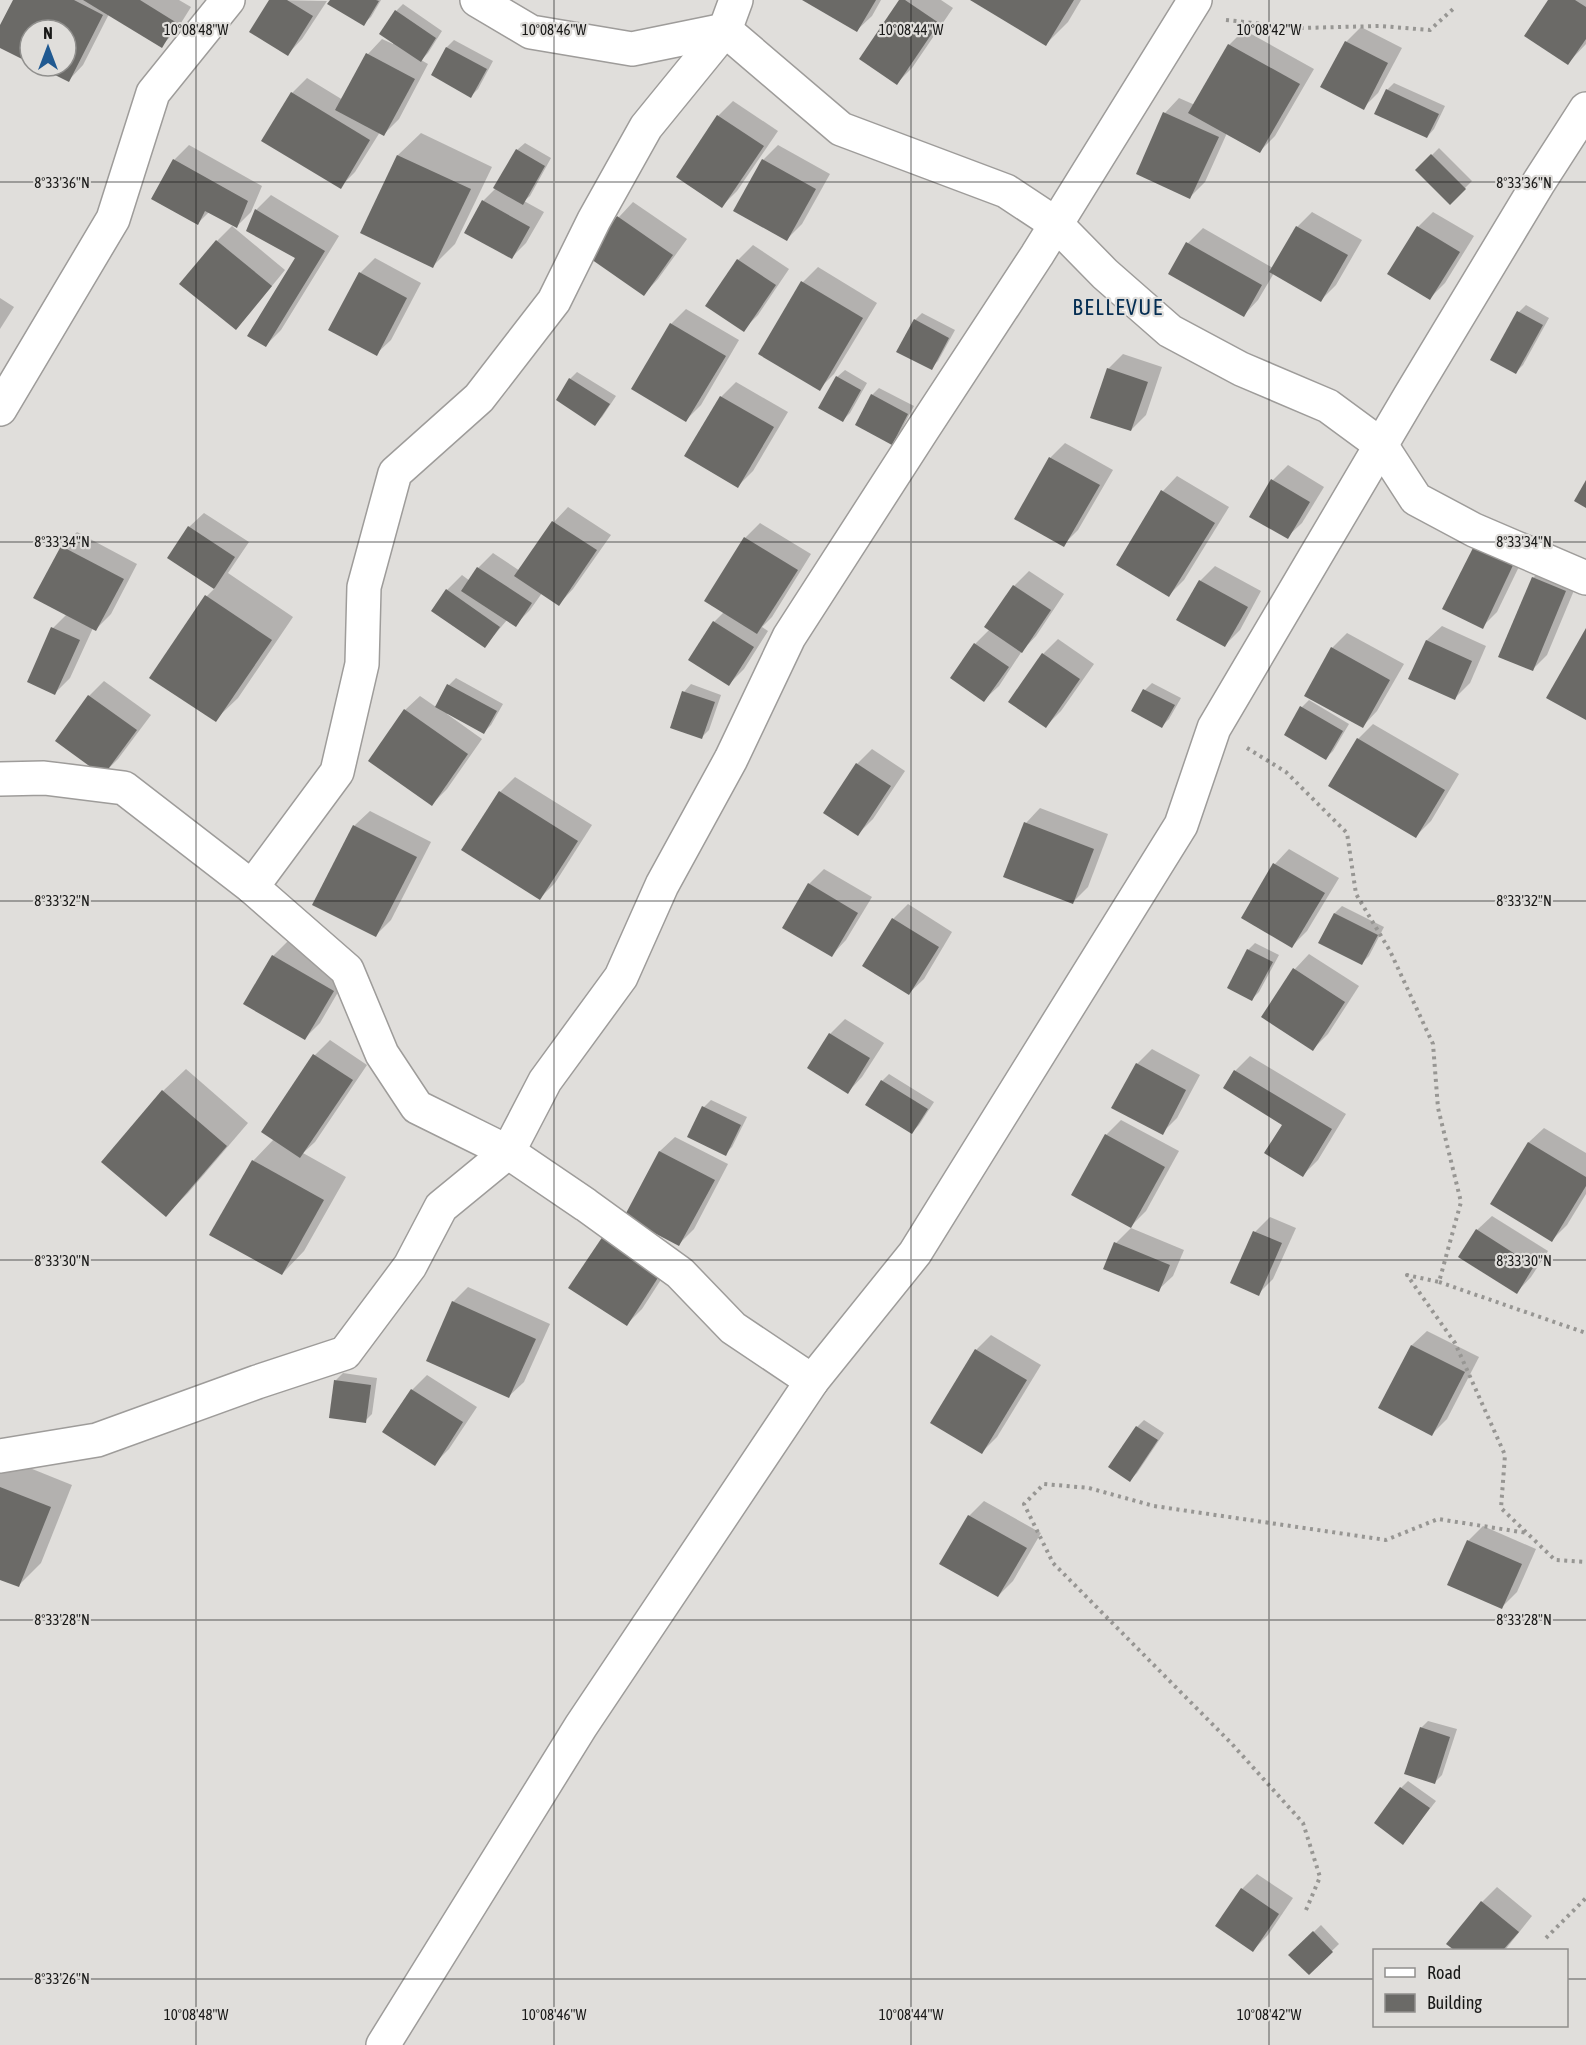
<svg xmlns="http://www.w3.org/2000/svg" width="1586" height="2045" viewBox="0 0 1586 2045" font-family="'Asap Condensed',sans-serif">
  <style>
    .shadow { fill: #0003 }
    .building { fill: #6b6a67 }
    .lines { fill: none; stroke-linecap: round; stroke-linejoin: round }
    .minor-casing { stroke: #9e9c9a; stroke-width: 36 }
    .path { stroke: #979693; stroke-width: 4; stroke-dasharray: 3 4.5; stroke-linecap: butt }
    .minor { stroke: #fff; stroke-width: 33 }
    .ticks { fill: none; stroke: #191918; stroke-width: 1.5; stroke-opacity: 0.45 }
    .labels { text-anchor: middle; stroke-width: 4.5; stroke-linejoin: round; paint-order: stroke }
    .neighbourhood-label { font-size: 22px; letter-spacing: 1.5px; fill: #052e53; stroke: #e0dedb }
    .ticks-label { font-size: 15px; text-anchor: middle; fill: #191918; stroke: #e0dedb; stroke-width: 4.5; stroke-linejoin: round; paint-order: stroke }
  </style>
  <rect width="100%" height="100%" fill="#e0dedb"/>
  <!-- shadow -->
  <g class="shadow">
    <polygon points="14,0 179,0 191,7 176,31 161,46 109,14 83,65 69,80 40,66 66,66 66,30 30,30 30,61 0,46 0,29"/>
    <polygon points="271,0 327,1 302,39 288,54"/>
    <polygon points="331,0 381,0 371,17 363,24"/>
    <polygon points="805,0 881,0 872,16 857,30"/>
    <polygon points="901,0 941,0 953,8 912,68 897,83"/>
    <polygon points="973,0 1081,0 1068,22 1046,44"/>
    <polygon points="1550,0 1586,0 1586,44 1568,63"/>
    <polygon points="403,4 442,31 428,53 421,60 428,64 399,119 384,134 380,132 355,172 340,187 292,93 307,78 343,100 368,54 382,39 393,44 396,11"/>
    <polygon points="1361,27 1402,48 1378,93 1363,108 1346,42"/>
    <polygon points="1244,30 1314,69 1275,136 1260,151 1227,133 1205,182 1190,197 1165,113 1179,98 1195,105 1229,45"/>
    <polygon points="454,40 493,61 478,89 471,96 433,74 447,47"/>
    <polygon points="1394,83 1445,106 1434,129 1427,137 1387,90"/>
    <polygon points="733,101 778,131 737,191 722,206 718,116"/>
    <polygon points="421,133 492,167 455,244 433,266 362,232 398,155"/>
    <polygon points="525,143 551,158 530,196 524,201 544,212 526,243 512,257 483,201 496,188 517,150"/>
    <polygon points="189,145 262,186 251,212 237,226 210,211 198,223 174,160"/>
    <polygon points="778,145 830,174 802,224 787,239 763,160"/>
    <polygon points="1439,148 1472,181 1450,203 1417,170"/>
    <polygon points="271,195 339,236 281,330 266,345 297,257 248,231 256,210"/>
    <polygon points="633,202 687,239 658,279 644,294 590,257 619,217"/>
    <polygon points="1312,212 1362,240 1336,285 1321,300 1274,273 1258,300 1244,315 1170,273 1188,243 1203,228 1273,268 1297,227"/>
    <polygon points="1433,212 1474,236 1445,283 1430,298 1389,274 1418,227"/>
    <polygon points="232,226 285,270 250,313 235,328 217,241"/>
    <polygon points="753,245 789,269 758,315 743,330 707,305 738,260"/>
    <polygon points="375,258 421,283 391,340 376,354 360,273"/>
    <polygon points="818,267 877,303 834,374 819,389 803,282"/>
    <polygon points="0,298 14,307 0,329"/>
    <polygon points="1526,305 1549,318 1523,365 1516,372 1519,312"/>
    <polygon points="686,309 739,340 701,405 686,420 633,389 671,324"/>
    <polygon points="922,313 955,330 938,361 931,368 915,320"/>
    <polygon points="1123,354 1162,367 1146,415 1131,430 1108,369"/>
    <polygon points="845,370 867,383 850,413 843,420 837,377"/>
    <polygon points="577,372 616,396 602,417 595,424 558,399 570,379"/>
    <polygon points="736,382 788,412 753,471 738,486 721,397"/>
    <polygon points="879,388 914,406 898,436 891,443 872,395"/>
    <polygon points="1065,443 1113,470 1078,530 1063,545 1016,519 1051,457"/>
    <polygon points="1288,465 1324,487 1302,523 1287,537 1273,480"/>
    <polygon points="1177,476 1229,507 1184,580 1169,595 1163,491"/>
    <polygon points="568,507 611,535 573,589 559,604 542,593 530,610 515,625 507,620 485,646 447,590 462,575 470,581 478,568 493,553 520,571 554,522"/>
    <polygon points="204,513 249,542 228,573 293,617 238,698 215,720 151,677 207,596 215,588 189,527"/>
    <polygon points="760,523 811,554 772,617 762,627 768,631 744,669 729,684 690,660 714,622 724,612 706,600 745,538"/>
    <polygon points="77,532 137,564 111,614 96,629 93,628 70,678 55,693 53,628 67,614 62,547"/>
    <polygon points="1529,546 1497,612 1482,627 1444,608"/>
    <polygon points="1548,563 1580,576 1547,655 1532,670 1533,578"/>
    <polygon points="1215,566 1261,591 1240,630 1225,645 1200,581"/>
    <polygon points="1029,571 1064,594 1036,636 1022,651 999,686 984,700 975,644 990,629 986,627 1014,586"/>
    <polygon points="1442,626 1486,646 1470,683 1455,698 1410,678 1427,640"/>
    <polygon points="1347,633 1404,664 1377,711 1363,726 1332,648"/>
    <polygon points="1058,639 1094,664 1061,711 1046,726 1043,654"/>
    <polygon points="456,678 503,704 491,725 484,732 448,713 447,714 482,739 447,789 432,804 405,710 420,696 436,707 449,685"/>
    <polygon points="104,681 151,715 118,759 103,774 57,740 89,696"/>
    <polygon points="1152,683 1181,698 1169,719 1162,726 1133,711 1145,690"/>
    <polygon points="691,684 721,695 709,730 702,737 672,727 684,692"/>
    <polygon points="1309,700 1349,724 1333,751 1326,758 1302,707"/>
    <polygon points="1373,724 1459,774 1431,821 1416,836 1358,739"/>
    <polygon points="872,749 905,771 873,819 858,834 857,764"/>
    <polygon points="515,777 592,825 555,883 540,898 500,792"/>
    <polygon points="1040,808 1108,834 1088,887 1073,902 1026,823"/>
    <polygon points="370,811 431,842 391,920 376,935 314,904 355,825"/>
    <polygon points="1289,849 1339,878 1307,931 1292,946 1275,864"/>
    <polygon points="824,869 872,897 846,940 832,955 809,884"/>
    <polygon points="908,904 952,932 924,979 909,993 893,919"/>
    <polygon points="1342,906 1384,927 1369,956 1362,963 1320,942 1335,913"/>
    <polygon points="288,941 348,975 320,1023 305,1038 273,956"/>
    <polygon points="1255,943 1279,955 1259,992 1252,999 1248,950"/>
    <polygon points="1309,954 1359,986 1328,1034 1313,1049 1295,969"/>
    <polygon points="845,1019 884,1043 862,1077 848,1092 809,1067 830,1034"/>
    <polygon points="330,1040 367,1065 315,1142 303,1153 346,1177 304,1251 282,1274 253,1161 274,1139 315,1055"/>
    <polygon points="1152,1049 1200,1075 1177,1118 1162,1133 1137,1064"/>
    <polygon points="1250,1056 1346,1114 1318,1160 1303,1175 1284,1124 1225,1088 1235,1071"/>
    <polygon points="186,1069 248,1123 188,1193 166,1215 163,1091"/>
    <polygon points="889,1074 934,1102 919,1125 912,1132 882,1081"/>
    <polygon points="711,1100 747,1117 732,1147 725,1154 704,1107"/>
    <polygon points="1121,1120 1179,1151 1146,1211 1131,1226 1106,1135"/>
    <polygon points="1544,1128 1586,1153 1586,1194 1567,1225 1552,1240 1492,1203 1529,1142"/>
    <polygon points="675,1137 728,1164 694,1229 679,1244 626,1217 660,1151"/>
    <polygon points="1492,1216 1548,1251 1531,1277 1517,1292 1477,1230"/>
    <polygon points="1270,1217 1296,1228 1273,1279 1258,1294 1232,1282 1255,1232"/>
    <polygon points="1131,1228 1184,1250 1173,1276 1158,1290 1105,1268 1116,1243"/>
    <polygon points="604,1237 675,1258 642,1309 627,1324"/>
    <polygon points="468,1287 550,1324 524,1382 509,1396 453,1302"/>
    <polygon points="1427,1331 1479,1357 1447,1419 1432,1434 1412,1345"/>
    <polygon points="991,1335 1041,1365 997,1437 982,1452 976,1350"/>
    <polygon points="343,1373 377,1378 372,1414 365,1421 336,1380"/>
    <polygon points="427,1375 477,1407 449,1449 434,1464 384,1431 412,1390"/>
    <polygon points="1144,1420 1164,1433 1137,1473 1130,1480 1137,1427"/>
    <polygon points="0,1456 72,1485 41,1563 19,1585 0,1578"/>
    <polygon points="984,1501 1041,1533 1013,1581 998,1596 969,1516"/>
    <polygon points="1483,1526 1536,1549 1517,1592 1502,1607 1468,1541"/>
    <polygon points="1428,1721 1457,1729 1442,1775 1435,1782 1421,1728"/>
    <polygon points="1408,1781 1436,1801 1403,1843 1401,1788"/>
    <polygon points="1257,1874 1293,1898 1268,1935 1253,1950 1217,1926 1242,1889"/>
    <polygon points="1497,1887 1532,1916 1505,1950 1457,1950 1448,1943 1482,1902"/>
    <polygon points="1321,1925 1339,1944 1309,1973 1290,1955"/>
  </g>
  <!-- building -->
  <g class="building">
    <polygon points="13,0 74,0 103,15 69,82 37,66 66,66 66,30 30,30 30,63 0,48 0,25"/>
    <polygon points="83,0 140,0 177,23 162,48"/>
    <polygon points="269,0 287,0 313,16 288,56 249,32"/>
    <polygon points="330,0 376,0 379,1 364,26 327,4"/>
    <polygon points="802,0 876,0 857,32"/>
    <polygon points="899,0 905,0 939,23 897,85 859,59"/>
    <polygon points="970,0 1074,0 1046,46"/>
    <polygon points="1548,0 1575,0 1586,7 1586,39 1568,65 1524,36"/>
    <polygon points="395,10 436,38 421,62 379,34"/>
    <polygon points="1345,41 1388,63 1364,110 1320,87"/>
    <polygon points="1228,44 1300,84 1260,153 1188,113"/>
    <polygon points="446,47 487,69 471,98 431,75"/>
    <polygon points="366,53 415,79 384,136 335,110"/>
    <polygon points="1386,89 1439,114 1427,138 1374,114"/>
    <polygon points="291,92 370,140 341,189 261,141"/>
    <polygon points="1163,112 1219,137 1190,199 1136,174"/>
    <polygon points="717,115 764,146 722,208 676,177"/>
    <polygon points="516,149 545,166 523,205 493,188"/>
    <polygon points="1431,154 1466,189 1450,205 1415,170"/>
    <polygon points="397,155 471,189 433,268 360,233"/>
    <polygon points="173,159 248,201 237,228 205,211 198,225 151,199"/>
    <polygon points="762,159 816,189 787,241 733,211"/>
    <polygon points="482,200 530,227 512,259 464,233"/>
    <polygon points="255,209 325,251 266,347 247,336 295,258 246,231"/>
    <polygon points="617,216 673,255 644,296 588,257"/>
    <polygon points="1296,226 1348,255 1321,302 1269,272"/>
    <polygon points="1417,226 1460,252 1430,300 1387,274"/>
    <polygon points="216,240 272,286 236,330 179,284"/>
    <polygon points="1186,242 1262,285 1244,317 1168,274"/>
    <polygon points="737,259 776,285 744,332 705,306"/>
    <polygon points="359,272 407,298 377,356 328,330"/>
    <polygon points="801,281 863,318 820,391 758,354"/>
    <polygon points="1517,311 1543,325 1516,374 1490,360"/>
    <polygon points="914,319 949,338 932,370 896,352"/>
    <polygon points="670,323 726,356 686,422 631,389"/>
    <polygon points="1107,368 1148,382 1131,431 1090,418"/>
    <polygon points="836,376 861,390 843,422 818,408"/>
    <polygon points="569,378 610,404 595,426 556,400"/>
    <polygon points="871,394 908,414 892,445 855,425"/>
    <polygon points="720,396 774,427 738,488 684,456"/>
    <polygon points="1049,457 1100,485 1064,547 1014,519"/>
    <polygon points="1271,479 1310,502 1288,539 1249,517"/>
    <polygon points="1586,480 1586,508 1574,501"/>
    <polygon points="1161,490 1215,523 1169,597 1116,565"/>
    <polygon points="552,521 597,550 559,606 514,576"/>
    <polygon points="188,526 235,557 214,589 167,558"/>
    <polygon points="744,537 798,570 757,634 704,601"/>
    <polygon points="1476,542 1515,561 1483,629 1442,609"/>
    <polygon points="61,546 124,579 96,631 33,598"/>
    <polygon points="477,567 532,603 516,627 461,591"/>
    <polygon points="1532,577 1566,591 1533,671 1498,657"/>
    <polygon points="1199,580 1248,607 1225,647 1176,620"/>
    <polygon points="1013,585 1051,610 1022,653 984,627"/>
    <polygon points="446,589 500,627 485,648 431,611"/>
    <polygon points="205,595 272,640 216,722 149,678"/>
    <polygon points="713,621 754,647 729,686 688,660"/>
    <polygon points="51,627 80,640 55,695 27,682"/>
    <polygon points="1586,628 1586,720 1546,698"/>
    <polygon points="1426,640 1472,661 1455,700 1408,679"/>
    <polygon points="974,643 1009,667 984,702 950,678"/>
    <polygon points="1331,647 1390,680 1363,728 1304,696"/>
    <polygon points="1042,653 1080,679 1046,728 1008,702"/>
    <polygon points="447,684 497,711 484,734 435,707"/>
    <polygon points="1143,689 1175,705 1162,728 1131,711"/>
    <polygon points="682,691 715,702 702,739 670,728"/>
    <polygon points="88,695 137,730 103,776 55,741"/>
    <polygon points="1300,706 1343,731 1326,760 1284,735"/>
    <polygon points="404,709 468,754 432,806 368,761"/>
    <polygon points="1357,738 1445,790 1416,838 1328,786"/>
    <polygon points="856,763 891,786 858,836 823,813"/>
    <polygon points="499,791 578,841 540,900 461,850"/>
    <polygon points="1024,822 1094,849 1073,904 1003,877"/>
    <polygon points="353,825 417,857 376,937 312,905"/>
    <polygon points="1273,863 1325,893 1292,948 1241,918"/>
    <polygon points="808,883 858,913 832,957 782,928"/>
    <polygon points="1334,913 1378,935 1362,965 1318,943"/>
    <polygon points="892,918 939,947 909,995 862,966"/>
    <polygon points="1247,949 1273,962 1252,1001 1227,988"/>
    <polygon points="272,955 334,991 305,1040 243,1004"/>
    <polygon points="1293,968 1345,1002 1313,1051 1261,1017"/>
    <polygon points="829,1033 870,1058 848,1094 807,1068"/>
    <polygon points="313,1054 353,1080 300,1158 261,1132"/>
    <polygon points="1136,1063 1186,1090 1163,1135 1111,1108"/>
    <polygon points="1234,1070 1332,1129 1303,1177 1264,1153 1282,1125 1223,1088"/>
    <polygon points="881,1080 928,1109 912,1134 865,1105"/>
    <polygon points="162,1090 227,1146 166,1217 101,1162"/>
    <polygon points="702,1106 741,1125 726,1156 687,1137"/>
    <polygon points="1105,1134 1165,1167 1131,1228 1071,1195"/>
    <polygon points="1528,1142 1586,1177 1586,1186 1552,1242 1490,1204"/>
    <polygon points="659,1151 715,1180 679,1246 624,1217"/>
    <polygon points="252,1160 324,1200 282,1275 209,1235"/>
    <polygon points="1476,1229 1534,1266 1517,1294 1458,1257"/>
    <polygon points="1253,1231 1282,1243 1259,1296 1230,1283"/>
    <polygon points="603,1236 661,1273 627,1326 568,1288"/>
    <polygon points="1114,1242 1170,1265 1159,1292 1103,1269"/>
    <polygon points="452,1301 536,1339 509,1398 426,1361"/>
    <polygon points="1411,1345 1465,1372 1432,1436 1378,1408"/>
    <polygon points="975,1349 1027,1380 982,1454 930,1423"/>
    <polygon points="334,1380 371,1385 366,1423 329,1418"/>
    <polygon points="411,1389 463,1422 435,1466 382,1432"/>
    <polygon points="1136,1426 1158,1440 1130,1482 1108,1467"/>
    <polygon points="0,1487 51,1507 19,1587 0,1580"/>
    <polygon points="968,1515 1027,1548 998,1597 939,1564"/>
    <polygon points="1467,1540 1522,1564 1502,1609 1447,1585"/>
    <polygon points="1420,1727 1450,1737 1435,1784 1404,1774"/>
    <polygon points="1400,1787 1430,1808 1403,1845 1374,1823"/>
    <polygon points="1241,1888 1279,1914 1253,1952 1215,1926"/>
    <polygon points="1481,1901 1519,1932 1503,1950 1454,1950 1446,1944"/>
    <polygon points="1313,1931 1333,1952 1309,1975 1288,1955"/>
  </g>
  <g class="lines">
    <!-- minor casing -->
    <g class="minor-casing">
      <g id="minor">
        <polyline points="477,0 531,32 632,49 725,30 841,129 1006,191 1056,224 1105,274 1170,331 1241,369 1328,406 1381,445 1416,499 1474,530 1586,578"/>
        <polyline points="0,409 113,219 153,93 228,0"/>
        <polyline points="0,779 44,778 124,788 252,887 347,970 382,1054 417,1107 508,1152 586,1205 680,1273 733,1328 812,1381"/>
        <polyline points="252,887 337,772 362,664 364,587 395,473 479,398 554,301 594,220 646,127 725,30 736,0"/>
        <polyline points="0,1456 97,1440 257,1382 345,1353 410,1266 441,1207 508,1152 545,1081 621,977 662,885 731,759 789,637 923,429 1037,255 1195,0"/>
        <polyline points="383,2045 581,1726 812,1381 915,1253 1181,825 1214,728 1410,396 1539,182 1586,109"/>
      </g>
    </g>
    <!-- path -->
    <g class="path">
      <polyline points="1226,20 1301,28 1380,26 1430,30 1453,9"/>
      <polyline points="1247,748 1286,772 1347,833 1356,894 1390,951 1433,1044 1438,1108 1461,1202 1439,1282 1407,1275 1455,1343 1505,1455 1501,1508 1555,1560 1586,1562"/>
      <polyline points="1439,1282 1586,1333"/>
      <polyline points="1306,1910 1320,1877 1303,1823 1232,1744 1053,1563 1024,1504 1044,1484 1089,1488 1154,1506 1386,1540 1438,1519 1527,1533"/>
      <polyline points="1546,1938 1586,1898"/>
    </g>
    <!-- minor -->
    <use href="#minor" class="minor"/>
  </g>
  <!-- ticks -->
  <path class="ticks" d="M196 0V2045M554 0V2045M911 0V2045M1269 0V2045M0 182H1586M0 542H1586M0 901H1586M0 1260H1586M0 1620H1586M0 1979H1374M1566 1979H1586"/>
  <g class="labels">
    <!-- neighbourhood labels -->
    <g class="neighbourhood-label">
      <text x="1118" y="315">BELLEVUE</text>
    </g>
  </g>
  <g class="ticks-label">
    <text x="196" y="35">10°08'48"W</text>
    <text x="554" y="35">10°08'46"W</text>
    <text x="911" y="35">10°08'44"W</text>
    <text x="1269" y="35">10°08'42"W</text>
    <text x="62" y="188">8°33'36"N</text>
    <text x="1524" y="188">8°33'36"N</text>
    <text x="62" y="547">8°33'34"N</text>
    <text x="1524" y="547">8°33'34"N</text>
    <text x="62" y="906">8°33'32"N</text>
    <text x="1524" y="906">8°33'32"N</text>
    <text x="62" y="1266">8°33'30"N</text>
    <text x="1524" y="1266">8°33'30"N</text>
    <text x="62" y="1625">8°33'28"N</text>
    <text x="1524" y="1625">8°33'28"N</text>
    <text x="62" y="1984">8°33'26"N</text>
    <text x="196" y="2020">10°08'48"W</text>
    <text x="554" y="2020">10°08'46"W</text>
    <text x="911" y="2020">10°08'44"W</text>
    <text x="1269" y="2020">10°08'42"W</text>
  </g>
  <!-- legend -->
  <rect x="1373" y="1949" width="195" height="78" fill="#e0dedb" stroke="#908f8d" stroke-width="1.5"/>
  <rect x="1385" y="1968" width="30" height="9" fill="#ffffff" stroke="#908f8d" stroke-width="1.5"/>
  <text x="1427" y="1979" font-size="18" fill="#191918">Road</text>
  <rect x="1385" y="1994" width="30" height="18" fill="#6b6a67" stroke="#908f8d" stroke-width="1.5"/>
  <text x="1427" y="2009" font-size="18" fill="#191918">Building</text>
  <!-- north arrow -->
  <g transform="translate(48 48)"><circle r="28" fill="#e0dedb" stroke="#908f8d" stroke-width="1.5"/>
  <path d="M0-4.5L10 22L0 15L-10 22Z" fill="#205991"/>
  <text y="-9" font-size="16" font-weight="bold" text-anchor="middle" fill="#191918">N</text>
  </g>
</svg>
